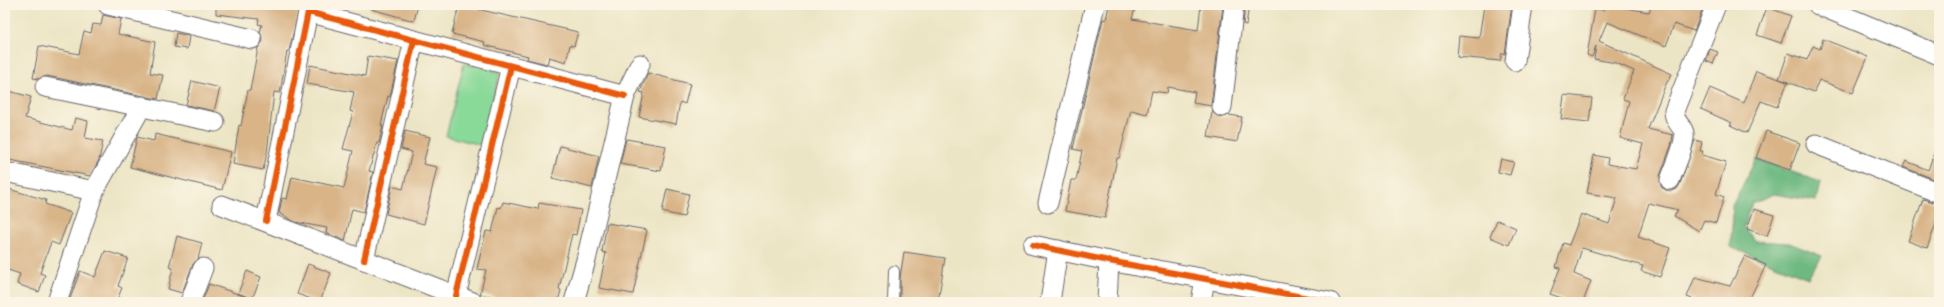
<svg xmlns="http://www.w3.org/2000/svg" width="1944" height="307" viewBox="0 0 1944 307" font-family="Sriracha,sans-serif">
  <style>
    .green { fill: #89d999; stroke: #567e6a }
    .forest { fill: #6eb981; stroke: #486e5e }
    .building { fill: #d8b487 }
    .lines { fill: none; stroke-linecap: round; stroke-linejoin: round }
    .lane-casing { stroke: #69666b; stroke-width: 12 }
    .street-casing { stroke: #69666b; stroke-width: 21 }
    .lane { stroke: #fff; stroke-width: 10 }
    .street { stroke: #fff; stroke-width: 19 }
    .cycleway-casing { stroke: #fcf5e5; stroke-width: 8 }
    .cycleway { stroke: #e8590c; stroke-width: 6 }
  </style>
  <rect width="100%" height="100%" fill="#fcf5e5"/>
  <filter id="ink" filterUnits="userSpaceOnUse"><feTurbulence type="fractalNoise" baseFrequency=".025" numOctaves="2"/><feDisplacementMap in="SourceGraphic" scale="8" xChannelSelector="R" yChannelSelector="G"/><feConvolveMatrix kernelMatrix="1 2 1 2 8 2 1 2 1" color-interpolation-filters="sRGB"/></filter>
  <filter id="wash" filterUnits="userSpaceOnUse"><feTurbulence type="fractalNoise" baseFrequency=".012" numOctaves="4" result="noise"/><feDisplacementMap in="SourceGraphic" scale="16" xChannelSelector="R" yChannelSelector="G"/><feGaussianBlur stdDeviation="0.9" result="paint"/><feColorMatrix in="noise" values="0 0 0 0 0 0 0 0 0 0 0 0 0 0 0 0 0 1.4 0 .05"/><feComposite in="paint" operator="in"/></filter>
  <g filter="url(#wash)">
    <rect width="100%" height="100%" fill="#ece5c5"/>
    <!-- green -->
    <polygon class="green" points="464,63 500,72 481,145 446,136"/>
    <!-- forest -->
    <polygon class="forest" points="1756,159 1820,182 1816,201 1774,194 1752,203 1743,227 1756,241 1789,243 1822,256 1808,278 1730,247 1733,217 1732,206"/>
    <g id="blocks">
      <!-- building -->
      <g class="building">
        <polygon points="216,5 300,5 289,51 287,51 280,93 274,92 267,153 263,170 233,164 239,125 241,126 248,90 250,90 258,48 263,41 260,32 262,25 258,24 259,19 216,14"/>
        <polygon points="371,5 418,5 414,21 371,9"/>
        <polygon points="459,5 578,32 574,46 570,45 566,62 549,57 547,64 527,59 528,56 484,45 485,42 452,34"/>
        <polygon points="1109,5 1136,5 1132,19 1198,30 1201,5 1223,5 1211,106 1193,103 1195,92 1168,87 1167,93 1152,91 1147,114 1131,110 1119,158 1117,158 1105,218 1065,211 1071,180 1076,180 1082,151 1073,149 1103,19 1106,20"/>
        <polygon points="1245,5 1249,5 1246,25 1243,24"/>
        <polygon points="1484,5 1512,5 1505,54 1502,53 1500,61 1457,57 1459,36 1479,38"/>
        <polygon points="1605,5 1649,12 1652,5 1704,5 1694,31 1674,24 1666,46 1607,22 1599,41 1672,74 1665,86 1648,129 1673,135 1671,146 1660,176 1661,187 1666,190 1671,191 1677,189 1680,184 1695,140 1702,142 1700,151 1703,151 1702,155 1726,162 1716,194 1724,197 1716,223 1704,220 1699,231 1674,216 1678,210 1649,203 1638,237 1670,248 1660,277 1641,271 1643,266 1582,248 1574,274 1591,281 1583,302 1573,302 1550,294 1560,268 1556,267 1563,243 1569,245 1581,214 1609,224 1617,198 1587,193 1594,155 1608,158 1607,164 1636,169 1643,144 1620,138 1629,101 1623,99 1634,71 1616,63 1594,59 1596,46 1592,57 1587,55 1595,9 1604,10"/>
        <polygon points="1767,7 1791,16 1781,43 1757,35"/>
        <polygon points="103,15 121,19 118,34 155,42 150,73 163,75 158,99 47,76 38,79 33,78 39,46 79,54 84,31 91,33 93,24 101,25"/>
        <polygon points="176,33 189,36 187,49 174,47"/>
        <polygon points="1823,39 1868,57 1853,93 1819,80 1814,92 1779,79 1788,53 1807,60 1813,46 1820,49"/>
        <polygon points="1710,49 1718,52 1713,64 1706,61"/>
        <polygon points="368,56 398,61 390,97 388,96 381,125 383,126 379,143 377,143 369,171 373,172 364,212 352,209 345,241 326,233 327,228 295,222 279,213 282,198 287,199 292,177 344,188 353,151 343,149 353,112 350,111 354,92 307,84 310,65 365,76"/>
        <polygon points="1756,71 1788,82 1777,107 1761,101 1747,133 1730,125 1732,123 1701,109 1710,88 1744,103"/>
        <polygon points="648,73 690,84 685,104 680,102 676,124 639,117 644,93 640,92"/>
        <polygon points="192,81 220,88 214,111 186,105"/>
        <polygon points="9,91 31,97 25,118 72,130 75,118 88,121 85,138 103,141 99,160 90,176 5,159 5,104"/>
        <polygon points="1564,95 1592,98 1589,122 1561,119"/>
        <polygon points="1212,112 1220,118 1229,115 1242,117 1237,142 1208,137"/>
        <polygon points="405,131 430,137 423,164 437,167 424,224 386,214 392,186 403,189 412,152 401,149"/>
        <polygon points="1766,131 1800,143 1790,170 1756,158"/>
        <polygon points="155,134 231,152 222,190 130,167 137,137 154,141"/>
        <polygon points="626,139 666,146 661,171 620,164"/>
        <polygon points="1937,145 1939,145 1939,181 1903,167 1906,161 1928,170"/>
        <polygon points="560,146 599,156 592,188 552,178"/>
        <polygon points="1501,159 1514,162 1510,175 1498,172"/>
        <polygon points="5,188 46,200 45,204 71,213 59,245 51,242 40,273 45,275 39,292 17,284 20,274 5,269"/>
        <polygon points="667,189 689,194 684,217 662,212"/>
        <polygon points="1923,199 1939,204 1939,216 1927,248 1908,241"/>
        <polygon points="503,202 538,209 539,203 581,210 576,235 572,234 559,289 561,290 558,302 517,302 480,294 486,270 477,269 486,231 492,232 498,207 501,208"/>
        <polygon points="1754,209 1774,215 1767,236 1747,229"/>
        <polygon points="1497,220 1516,228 1509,245 1490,237"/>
        <polygon points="607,223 647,230 633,294 599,288 606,253 602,252"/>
        <polygon points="177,236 202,243 198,259 193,264 182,293 168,289 173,268 169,267"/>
        <polygon points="105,251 128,258 118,286 122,288 116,302 76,302 70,299 80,271 95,277"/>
        <polygon points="904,252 945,258 938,302 900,302 900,278"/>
        <polygon points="1745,256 1766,265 1748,302 1700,302 1687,297 1695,277 1730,286"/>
        <polygon points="308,264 331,273 320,302 297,294"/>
        <polygon points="247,271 261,277 252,299 238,293"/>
        <polygon points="209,284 255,300 255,302 202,302"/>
      </g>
    </g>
  </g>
  <g filter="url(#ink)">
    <use href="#blocks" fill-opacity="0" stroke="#69666b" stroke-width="1"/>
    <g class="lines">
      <!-- lane casing -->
      <g class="lane-casing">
        <polyline id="lane" points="893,302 894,271"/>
      </g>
      <!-- street casing -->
      <g class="street-casing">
        <g id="street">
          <polyline points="108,5 252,39"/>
          <polyline points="1818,5 1939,55"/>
          <polyline points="1515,61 1523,5"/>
          <polyline points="45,87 215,122"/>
          <polyline points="1222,107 1234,5"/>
          <polyline points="1816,144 1939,193"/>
          <polyline points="5,172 94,191"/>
          <path d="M1670 180C1674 169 1686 143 1684 133 1682 124 1674 123 1674 111L1716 5"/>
          <polyline points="1048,203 1095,5"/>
          <polyline points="222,205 473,302"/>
          <polyline points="266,221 308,12 625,96"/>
          <polyline points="1033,245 1109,261 1330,302"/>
          <polyline points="364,260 414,40"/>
          <polyline points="456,296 511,66"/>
          <polyline points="57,302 94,191 142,106"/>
          <polyline points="190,302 203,268"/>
          <polyline points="574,302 586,260 625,96 640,64"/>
          <polyline points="1050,302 1058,250"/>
          <polyline points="1107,302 1109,261"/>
          <polyline points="1201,302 1205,279"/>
        </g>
      </g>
      <!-- lane -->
      <use href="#lane" class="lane"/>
      <!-- street -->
      <use href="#street" class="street"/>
      <!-- cycleway casing -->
      <g class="cycleway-casing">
        <g id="cycleway">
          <polyline points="266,221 308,12 625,96"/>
          <polyline points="1033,245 1109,261 1330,302"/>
          <polyline points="364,260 414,40"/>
          <polyline points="456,296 511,66"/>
        </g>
      </g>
      <!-- cycleway -->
      <use href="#cycleway" class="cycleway"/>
    </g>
  </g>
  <!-- margin -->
  <rect width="1944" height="307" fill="none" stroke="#fcf5e5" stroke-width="20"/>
</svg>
